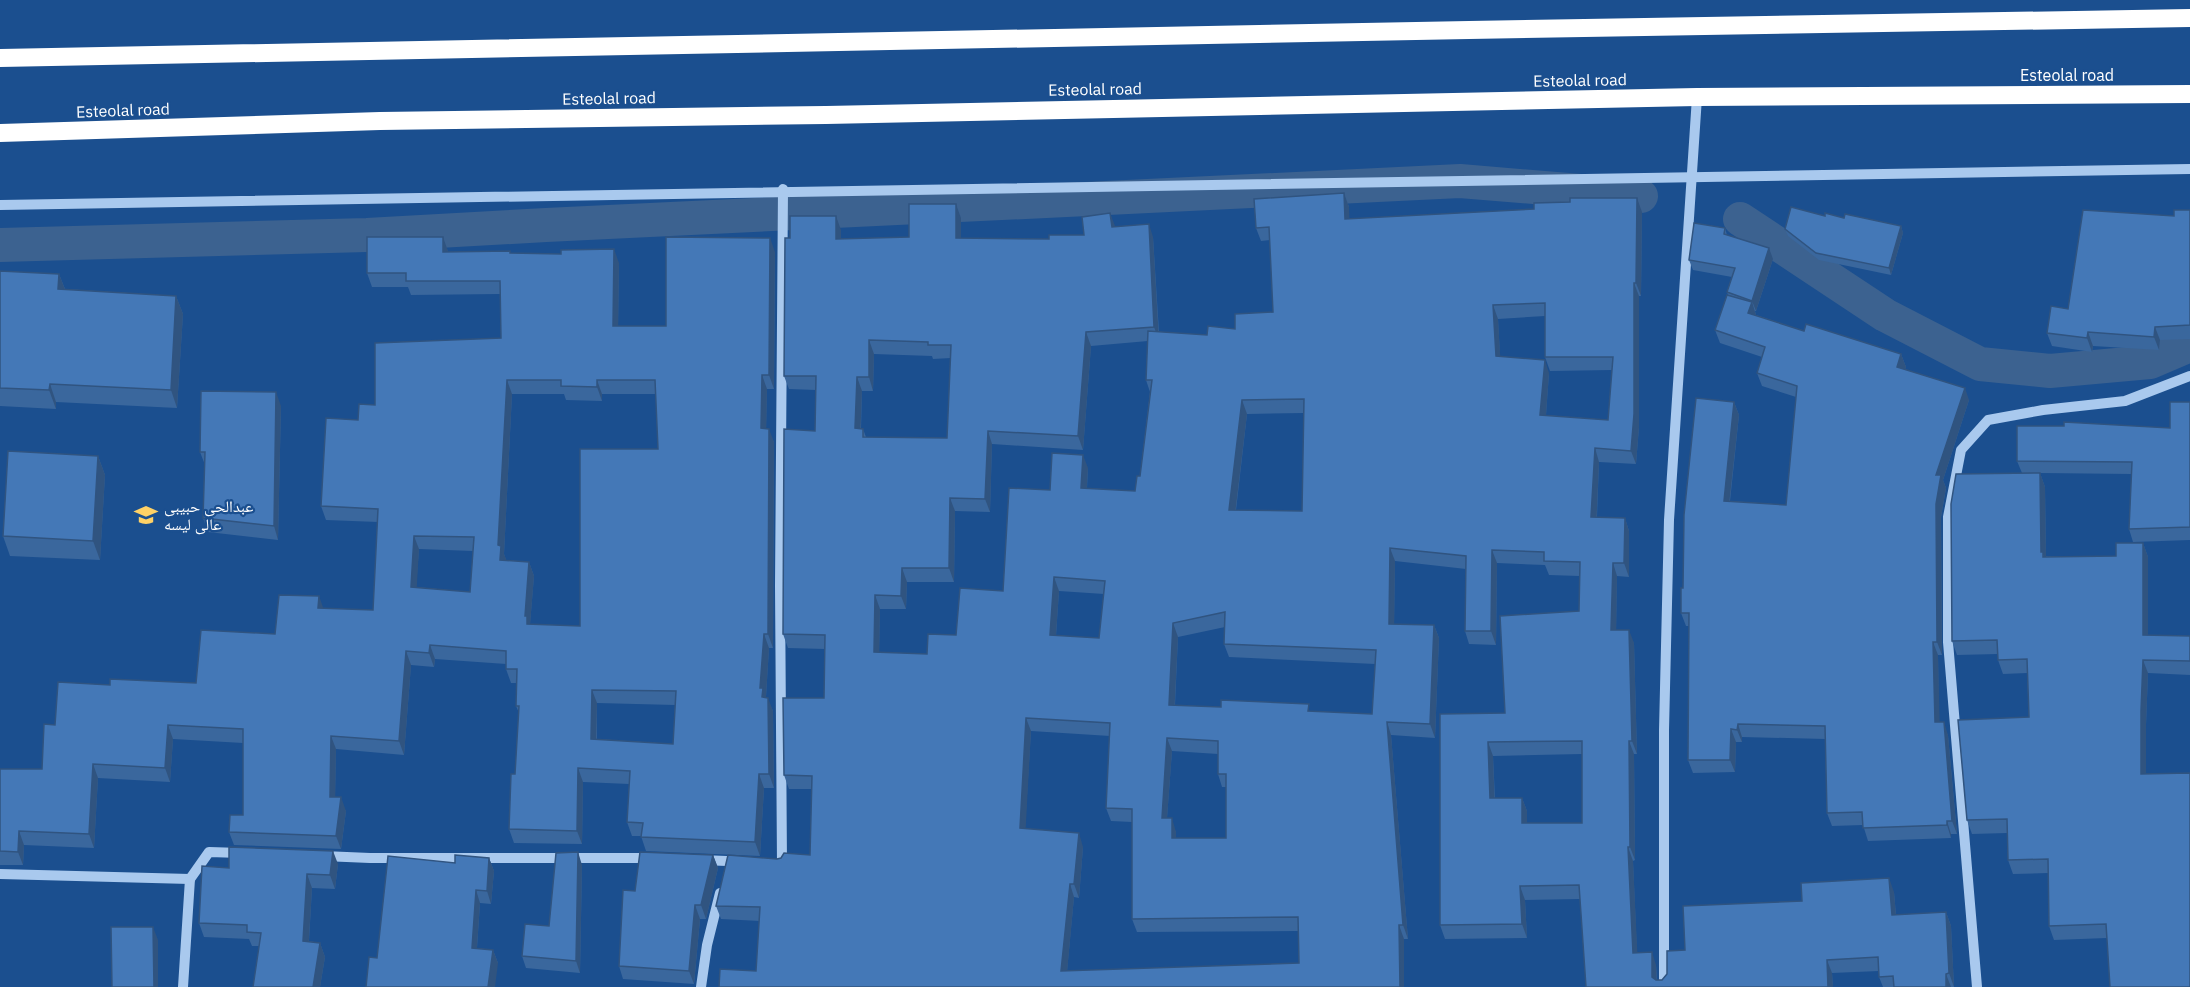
<svg xmlns="http://www.w3.org/2000/svg" width="2190" height="987" viewBox="0 0 2190 987" font-family="'IBM Plex Sans','Noto Naskh Arabic',sans-serif">
  <style>
    .lines { fill: none; stroke-linecap: round; stroke-linejoin: round }
    .canal { stroke: #3c6290; stroke-width: 34 }
    .minor { stroke: #a9c9ee; stroke-width: 10 }
    .highway { stroke: #fff; stroke-width: 18 }
    .wall { fill: #3a679d; fill-rule: evenodd }
    .shaded-wall { fill: #305480 }
    .building { fill: #4478b7; stroke: #305480; stroke-width: 1.5; fill-rule: evenodd }
    .labels { text-anchor: middle; stroke-width: 4.5; stroke-linejoin: round; paint-order: stroke }
    .street-label { font-size: 16px; fill: #fff; stroke: #1b4f8f }
    .poi-label { font-size: 16px; fill: #fff; stroke: #1b4f8f; text-anchor: start }
  </style>
  <rect width="100%" height="100%" fill="#1b4f8f"/>
  <g class="lines">
    <!-- canal -->
    <g class="canal">
      <polyline points="1740,219 1885,315 1980,364 2050,371 2150,362 2190,345"/>
      <polyline points="0,245 367,235 546,225 1460,181 1641,196"/>
    </g>
    <!-- minor -->
    <g class="minor">
      <path d="M0 205C730 189 1460 175 2190 169"/>
      <polyline points="323,856 370,858 652,858"/>
      <polyline points="701,860 727,861"/>
      <polyline points="775,864 782,865 780,586 783,189"/>
      <polyline points="0,874 190,879 209,852 241,853"/>
      <polyline points="183,987 190,879"/>
      <polyline points="701,987 707,945 720,893"/>
      <polyline points="1664,987 1664,730 1669,520 1697,97"/>
      <polyline points="1977,987 1948,642 1948,517 1961,450 1988,420 2043,410 2125,401 2190,376"/>
    </g>
    <!-- highway -->
    <g class="highway">
      <polyline points="0,58 1469,30 2190,18"/>
      <polyline points="0,133 380,121 826,115 1697,97 2190,94"/>
    </g>
  </g>
  <!-- wall -->
  <g class="wall">
    <path d="M1344 193 1349 207V219L1642 212 1641 296H1639V427L1636 464 1599 462 1597 517 1625 518 1629 531V577L1617 576 1616 630 1634 643 1637 754H1634L1635 860 1633 861 1637 953 1656 965 1657 980H1662L1685 950 1802 901 1894 892 1896 915 1946 912 1951 926 1954 987H1883L1879 977V971L1832 973 1833 987H1586L1580 899 1525 900 1527 938 1445 939 1440 925V714L1505 713 1579 611V576L1549 575 1545 565 1497 563 1496 645 1469 644 1465 631 1466 569 1395 561 1394 624 1434 625 1439 638 1435 738 1391 735 1408 939H1404V987H719L756 971 760 921 721 919 716 906 777 859 810 855 812 789H789L784 775 824 698 825 649 788 648 783 634 815 431 816 390 789 389 784 376 790 238 841 230V239L909 237 956 204 961 218V238L1049 239 1084 235 1115 227 1153 237 1159 332 1207 335 1235 329 1273 312 1270 240 1261 241 1256 228ZM1545 316V357L1550 371 1612 370 1608 420 1546 415 1549 373 1500 356 1498 319ZM1148 341 1146 380 1150 392 1140 476 1135 491 1087 488 1088 468 1050 490 1003 591 956 635 927 654 879 652 880 609H906L907 582H954L955 511 990 512 992 444 1083 450 1091 346ZM874 354 932 356 933 359 951 358 947 438 866 437 863 429H861L862 391H873ZM1304 413 1302 511 1236 510 1247 414ZM1059 591 1104 594 1099 638 1056 636ZM1225 627 1224 644 1229 657 1375 664 1372 714 1175 705 1178 637ZM1031 731 1110 736 1106 808 1111 821 1132 822V919L1137 932 1298 931 1299 963 1067 971 1074 897 1079 898 1083 847 1025 828ZM1172 751 1218 754V774L1222 787H1226V838H1176V832L1167 818ZM1582 754V823H1527V811L1522 798H1495L1493 756Z"/>
    <polygon points="2190,210 2190,339 2160,340 2159,350 2093,346 2092,352 2052,346 2047,333 2068,309 2174,216"/>
    <polygon points="1825,216 1901,226 1903,233 1891,275 1819,260 1788,236 1785,229"/>
    <polygon points="1725,228 1727,235 1773,259 1756,311 1755,311 1756,315 1804,331 1901,354 1906,367 1905,369 1969,400 1943,480 1946,488 1941,517 1942,655 1938,655 1939,722 1948,735 1957,834 1951,834 1951,838 1868,841 1863,825 1832,826 1827,813 1825,739 1742,737 1742,742 1736,742 1735,772 1693,773 1688,760 1689,626 1686,626 1681,613 1683,588 1734,402 1739,415 1730,501 1786,505 1796,397 1762,386 1757,373 1762,357 1720,343 1715,330 1728,295 1727,292 1732,277 1693,270 1689,260"/>
    <path d="M443 237 448 252 511 253 619 263 618 326H666L775 252 774 389H767L766 428 774 442 773 648H769L766 697 773 711 774 788H764L760 856 646 851 641 836H632L627 822 629 784 583 782 582 844 514 843 509 829 515 774 519 713 516 706 517 683H511L506 669V664L435 659 434 667 411 665 404 755 336 749 335 797 346 811 341 849 234 845 229 832 243 815V743L173 739 170 782 98 778 94 848 24 845 23 865H0V769H42L55 725 110 685 196 683 275 634 324 609 373 610 378 522 326 520 321 506 358 420 375 405 501 338 500 294 411 295 408 287H372L367 273ZM512 394H564L566 400 602 401V394H656L658 449 580 626 530 624 534 576 529 562 506 560 504 554ZM419 549 473 551 470 592 416 587ZM597 703 675 705 673 744 597 739Z"/>
    <polygon points="0,271 59,274 65,289 176,296 183,314 177,408 56,402 56,409 0,406"/>
    <polygon points="2190,402 2190,540 2133,542 2129,529 2132,474 2040,473 2045,487 2046,556 2116,556 2143,543 2148,557 2148,635 2190,636 2190,675 2148,673 2146,725 2107,938 2054,940 2049,926 2048,873 2013,874 2008,860 2007,833 1972,834 1967,820 2029,717 2027,673 2003,674 1998,660 1998,654 1957,655 1952,641 2022,473 2017,461 2170,428"/>
    <polygon points="281,406 278,540 208,532 203,518 205,465 200,452"/>
    <polygon points="98,456 105,475 100,560 10,556 3,536"/>
    <polygon points="713,855 718,868 706,919 700,919 694,984 623,979 619,966 635,891"/>
    <polygon points="489,858 494,871 491,904 480,903 477,948 493,950 498,963 377,958 455,863"/>
    <polygon points="338,864 335,889 312,888 309,941 320,943 325,957 320,987 253,987 259,946 252,946 249,939 204,937 199,923 229,868"/>
    <polygon points="582,865 580,973 526,968 522,956 549,926"/>
  </g>
  <!-- shaded-wall -->
  <g class="shaded-wall">
    <polygon points="1344,193 1349,207 1350,233 1345,219"/>
    <polygon points="1637,198 1642,212 1641,296 1636,283"/>
    <polygon points="956,204 961,218 961,251 956,238"/>
    <polygon points="1110,213 1115,226 1112,227"/>
    <polygon points="836,216 841,230 841,253 836,239"/>
    <polygon points="1149,224 1153,237 1159,340 1154,327"/>
    <polygon points="1901,226 1903,233 1891,275 1889,268"/>
    <polygon points="443,237 448,251 448,266 443,252"/>
    <polygon points="770,238 775,252 774,389 769,375"/>
    <polygon points="1769,248 1773,259 1756,311 1752,301"/>
    <polygon points="614,249 619,263 618,339 613,326"/>
    <polygon points="59,274 66,292 58,289"/>
    <polygon points="1634,283 1639,296 1639,427 1636,464 1631,451"/>
    <polygon points="176,296 183,314 177,408 171,390"/>
    <polygon points="1752,302 1756,315 1748,313"/>
    <polygon points="1493,305 1498,319 1501,369 1496,356"/>
    <polygon points="2155,327 2160,340 2159,350 2154,337"/>
    <polygon points="1086,332 1091,346 1083,450 1078,436"/>
    <polygon points="2088,332 2093,346 2092,352 2087,338"/>
    <polygon points="869,340 874,354 873,391 869,377"/>
    <polygon points="1901,354 1906,367 1901,380 1897,367"/>
    <polygon points="1545,360 1549,373 1545,428 1540,415"/>
    <polygon points="762,375 767,389 766,442 761,428"/>
    <polygon points="857,377 862,391 860,442 855,428"/>
    <polygon points="507,380 512,394 504,554 506,559 505,574 500,560 498,545"/>
    <polygon points="597,380 602,394 602,401 597,387"/>
    <polygon points="50,384 56,402 56,409 49,390"/>
    <polygon points="1965,388 1969,400 1943,480 1946,488 1941,517 1942,655 1937,642 1936,475"/>
    <polygon points="276,392 281,406 278,540 274,526"/>
    <polygon points="1242,400 1247,414 1234,523 1229,510"/>
    <polygon points="1734,402 1739,415 1728,514 1724,501"/>
    <polygon points="769,429 774,442 773,648 768,634"/>
    <polygon points="988,431 992,444 990,512 985,499"/>
    <polygon points="1595,448 1599,462 1596,531 1591,517"/>
    <polygon points="1083,455 1088,468 1086,501 1081,488"/>
    <polygon points="98,456 105,475 100,560 93,541"/>
    <polygon points="2040,473 2045,487 2046,559 2041,552"/>
    <polygon points="950,498 955,511 954,582 949,568"/>
    <polygon points="1625,518 1629,531 1629,577 1624,563"/>
    <polygon points="414,536 419,549 416,601 411,587"/>
    <polygon points="2143,543 2148,557 2148,648 2143,635"/>
    <polygon points="1390,548 1395,561 1394,637 1389,624"/>
    <polygon points="1492,550 1497,563 1496,645 1491,631"/>
    <polygon points="529,562 534,576 530,625 527,624 525,616"/>
    <polygon points="1613,563 1617,576 1616,644 1611,630"/>
    <polygon points="902,568 907,582 906,609 901,596"/>
    <polygon points="1054,577 1059,591 1055,649 1050,635"/>
    <polygon points="875,595 880,609 879,665 874,652"/>
    <polygon points="319,596 324,610 318,608"/>
    <polygon points="1173,623 1178,637 1174,718 1169,705"/>
    <polygon points="1434,625 1439,638 1435,738 1430,724"/>
    <polygon points="1629,630 1634,643 1637,754 1632,741"/>
    <polygon points="764,634 769,648 766,696 768,702 762,697 760,688"/>
    <polygon points="1933,642 1938,655 1940,735 1935,722"/>
    <polygon points="430,645 435,659 434,667 429,653"/>
    <polygon points="406,651 411,665 404,755 399,741"/>
    <polygon points="2143,660 2148,673 2146,725 2146,788 2141,774 2141,711"/>
    <polygon points="592,690 597,703 596,753 591,739"/>
    <polygon points="768,698 773,711 774,788 769,774"/>
    <polygon points="1026,718 1031,731 1025,841 1020,828"/>
    <polygon points="1387,722 1391,735 1408,939 1403,925"/>
    <polygon points="1944,722 1948,735 1957,834 1952,821"/>
    <polygon points="1738,724 1742,737 1742,742 1737,730"/>
    <polygon points="168,725 173,739 170,782 165,768"/>
    <polygon points="1731,729 1736,742 1735,772 1730,760"/>
    <polygon points="331,736 336,749 335,811 330,797"/>
    <polygon points="1167,738 1172,751 1166,832 1162,818"/>
    <polygon points="1629,741 1634,754 1635,860 1630,847"/>
    <polygon points="1488,742 1493,756 1495,811 1490,798"/>
    <polygon points="93,764 98,778 94,848 89,834"/>
    <polygon points="578,768 583,782 582,844 577,831"/>
    <polygon points="759,774 764,788 760,856 755,842"/>
    <polygon points="341,797 346,811 341,849 336,836"/>
    <polygon points="1522,798 1527,811 1527,836 1522,823"/>
    <polygon points="1172,818 1176,832 1176,851 1172,838"/>
    <polygon points="1947,821 1951,834 1951,838 1947,825"/>
    <polygon points="19,831 24,845 23,865 18,852"/>
    <polygon points="1079,833 1083,847 1079,898 1074,884"/>
    <polygon points="1628,847 1633,861 1638,966 1633,953"/>
    <polygon points="333,851 338,864 335,889 330,875"/>
    <polygon points="578,852 582,865 580,973 576,961"/>
    <polygon points="713,855 718,868 706,919 701,905"/>
    <polygon points="489,858 494,871 491,904 487,891"/>
    <polygon points="307,874 312,888 308,954 303,941"/>
    <polygon points="1889,878 1894,892 1897,928 1892,915"/>
    <polygon points="1070,884 1074,897 1066,984 1061,971"/>
    <polygon points="1520,886 1525,900 1527,938 1522,924"/>
    <polygon points="476,890 480,903 476,961 472,948"/>
    <polygon points="695,905 700,919 694,984 689,971"/>
    <polygon points="1946,912 1951,926 1954,987 1949,973"/>
    <polygon points="1399,925 1404,939 1404,987 1400,987"/>
    <polygon points="153,927 158,940 158,987 154,987"/>
    <polygon points="320,943 325,957 320,987 313,987"/>
    <polygon points="493,950 498,963 495,987 488,987"/>
    <polygon points="1652,952 1656,965 1657,987 1652,977"/>
    <polygon points="1827,960 1832,973 1833,987 1828,987"/>
    <polygon points="1946,974 1951,987 1946,987"/>
  </g>
  <!-- building -->
  <g class="building">
    <path d="M1344 193 1345 219 1534 209V203L1570 202V198H1637L1636 283H1634V414L1631 451 1595 448 1591 517 1625 518 1624 563H1613L1611 630H1629L1632 741H1629L1630 847H1628L1633 953 1652 952V977L1656 980H1662L1667 974V951L1685 950 1683 906 1802 901 1801 883 1889 878 1892 915 1946 912 1949 973 1946 974V987H1894L1893 976 1879 977 1878 957 1827 960 1828 987H1586L1579 885 1520 886 1522 924 1440 925V714L1505 713 1500 616 1579 611 1580 562 1544 561V552L1492 550 1491 631H1465L1466 556 1390 548 1389 624 1434 625 1430 724 1387 722 1403 925H1399L1400 987H719L720 969 756 971 760 907 716 906 728 855 777 859 781 858 784 853 810 855 812 776 784 775 783 698H824L825 635 783 634 784 429 815 431 816 376H784L785 238H790V216H836V239L909 237V204H956V238L1049 239V235H1084L1082 217 1110 213 1112 227 1149 224 1154 327 1086 332 1078 436 988 431 985 499 950 498 949 568H902L901 596 875 595 874 652 927 654 928 634 956 635 960 588 1003 591 1009 488 1050 490 1052 453 1083 455 1081 488 1135 491 1137 476H1140L1152 380H1146L1148 331 1207 335 1208 326 1235 329V314L1273 312 1269 227 1256 228 1254 199ZM1545 303V357H1613L1608 420 1540 415 1545 360 1496 356 1493 305ZM869 340 928 342V345H951L947 438 863 437V429L855 428 857 377H869ZM1304 399 1302 511 1229 510 1242 400ZM1054 577 1105 581 1099 638 1050 635ZM1225 612 1224 644 1376 650 1372 714 1308 711 1309 704 1221 700V707L1169 705 1173 623ZM1026 718 1110 723 1106 808 1132 809V919L1298 917 1299 963 1061 971 1070 884H1074L1079 833 1020 828ZM1167 738 1218 741V774H1226V838H1172V818H1162ZM1582 741V823H1522V798H1490L1488 742Z"/>
    <polygon points="1791,207 1825,216 1825,213 1844,218 1845,214 1901,226 1889,268 1816,253 1785,229"/>
    <polygon points="2083,210 2174,216 2174,210 2190,210 2190,325 2155,327 2154,337 2088,332 2087,338 2047,333 2051,306 2068,309"/>
    <polygon points="1694,223 1725,228 1724,234 1769,248 1752,301 1727,292 1735,268 1689,260"/>
    <path d="M367 237H443V252L510 251V253L561 254V250L614 249 613 326H666V237L770 238 769 375H762L761 428 769 429 768 634H764L760 688H763L762 697 768 698 769 774H759L755 842 641 837 643 823 627 822 630 771 578 768 577 831 509 829 511 774H515L519 706H516L517 669H506V651L430 645 429 653 406 651 399 741 331 736 330 797H341L336 836 229 832 230 815H243V729L168 725 165 768 93 764 89 834 19 831 18 852 0 851V769H42L44 724 55 725 58 682 110 685V679L196 683 201 630 275 634 279 595 319 596 318 608 373 610 378 509 321 506 326 418 358 420 359 404 375 405V343L501 338 500 281H406V273H367ZM507 380H561V386L597 387V380H655L658 449H580V626L527 624V616H525L529 562 500 560 501 546 498 545ZM414 536 474 537 470 592 411 587ZM592 690 676 691 673 744 591 739Z"/>
    <polygon points="0,271 59,274 58,289 176,296 171,390 50,384 49,390 0,388"/>
    <polygon points="1727,295 1752,302 1748,313 1804,331 1806,324 1901,354 1897,367 1965,388 1936,475 1941,475 1936,504 1937,642 1933,642 1935,722 1944,722 1952,821 1947,821 1947,825 1863,828 1862,812 1827,813 1825,726 1738,724 1737,730 1731,729 1730,760 1688,760 1689,613 1681,613 1681,588 1683,588 1684,515 1696,398 1734,402 1724,501 1786,505 1797,386 1757,373 1765,347 1715,330"/>
    <polygon points="201,391 276,392 274,526 203,518 205,452 200,452"/>
    <polygon points="2170,402 2190,402 2190,527 2129,529 2132,462 2017,461 2017,426 2064,426 2064,422 2170,428"/>
    <polygon points="8,451 98,456 93,541 3,536"/>
    <polygon points="2040,473 2041,552 2043,552 2043,557 2116,556 2116,543 2143,543 2143,635 2190,636 2190,661 2143,660 2141,711 2141,774 2190,773 2190,987 2110,987 2106,924 2049,926 2048,859 2008,860 2007,819 1967,820 1958,720 2029,717 2027,659 1998,660 1997,640 1952,641 1951,504 1956,474"/>
    <polygon points="229,847 333,851 330,875 307,874 303,941 320,943 313,987 253,987 261,933 247,932 247,925 199,923 202,866 229,868"/>
    <polygon points="578,852 576,961 522,956 525,924 549,926 556,853"/>
    <polygon points="640,852 713,855 701,905 695,905 689,971 619,966 623,890 635,891"/>
    <polygon points="455,855 489,858 487,891 476,890 472,948 493,950 488,987 366,987 369,957 377,958 388,856 455,863"/>
    <polygon points="111,927 153,927 154,987 112,987"/>
  </g>
  <!-- icons -->
  <defs>
    <g id="school-bare" transform="scale(1.8)"><path d="M0-5L7-2L0 1L-7-2ZM-4 1L0 2.5L4 1V4Q0 6-4 4Z" fill="#ffd166" stroke="#1b4f8f" stroke-width="2.5" paint-order="stroke"/></g>
  </defs>
  <g fill-rule="evenodd">
    <use href="#school-bare" x="146" y="515"/>
  </g>
  <g class="labels">
    <!-- street labels -->
    <g class="street-label">
      <text x="2067" y="81">Esteolal road</text>
      <text transform="translate(1580 80) rotate(-1)" y="6">Esteolal road</text>
      <text transform="translate(1095 89) rotate(-1)" y="6">Esteolal road</text>
      <text transform="translate(609 98) rotate(-1)" y="6">Esteolal road</text>
      <text transform="translate(123 110) rotate(-2)" y="6">Esteolal road</text>
    </g>
    <!-- poi labels -->
    <g class="poi-label">
      <text x="164" y="512">عبدالحی حبیبی<tspan x="164" dy="18">عالی لیسه</tspan></text>
    </g>
  </g>
</svg>
